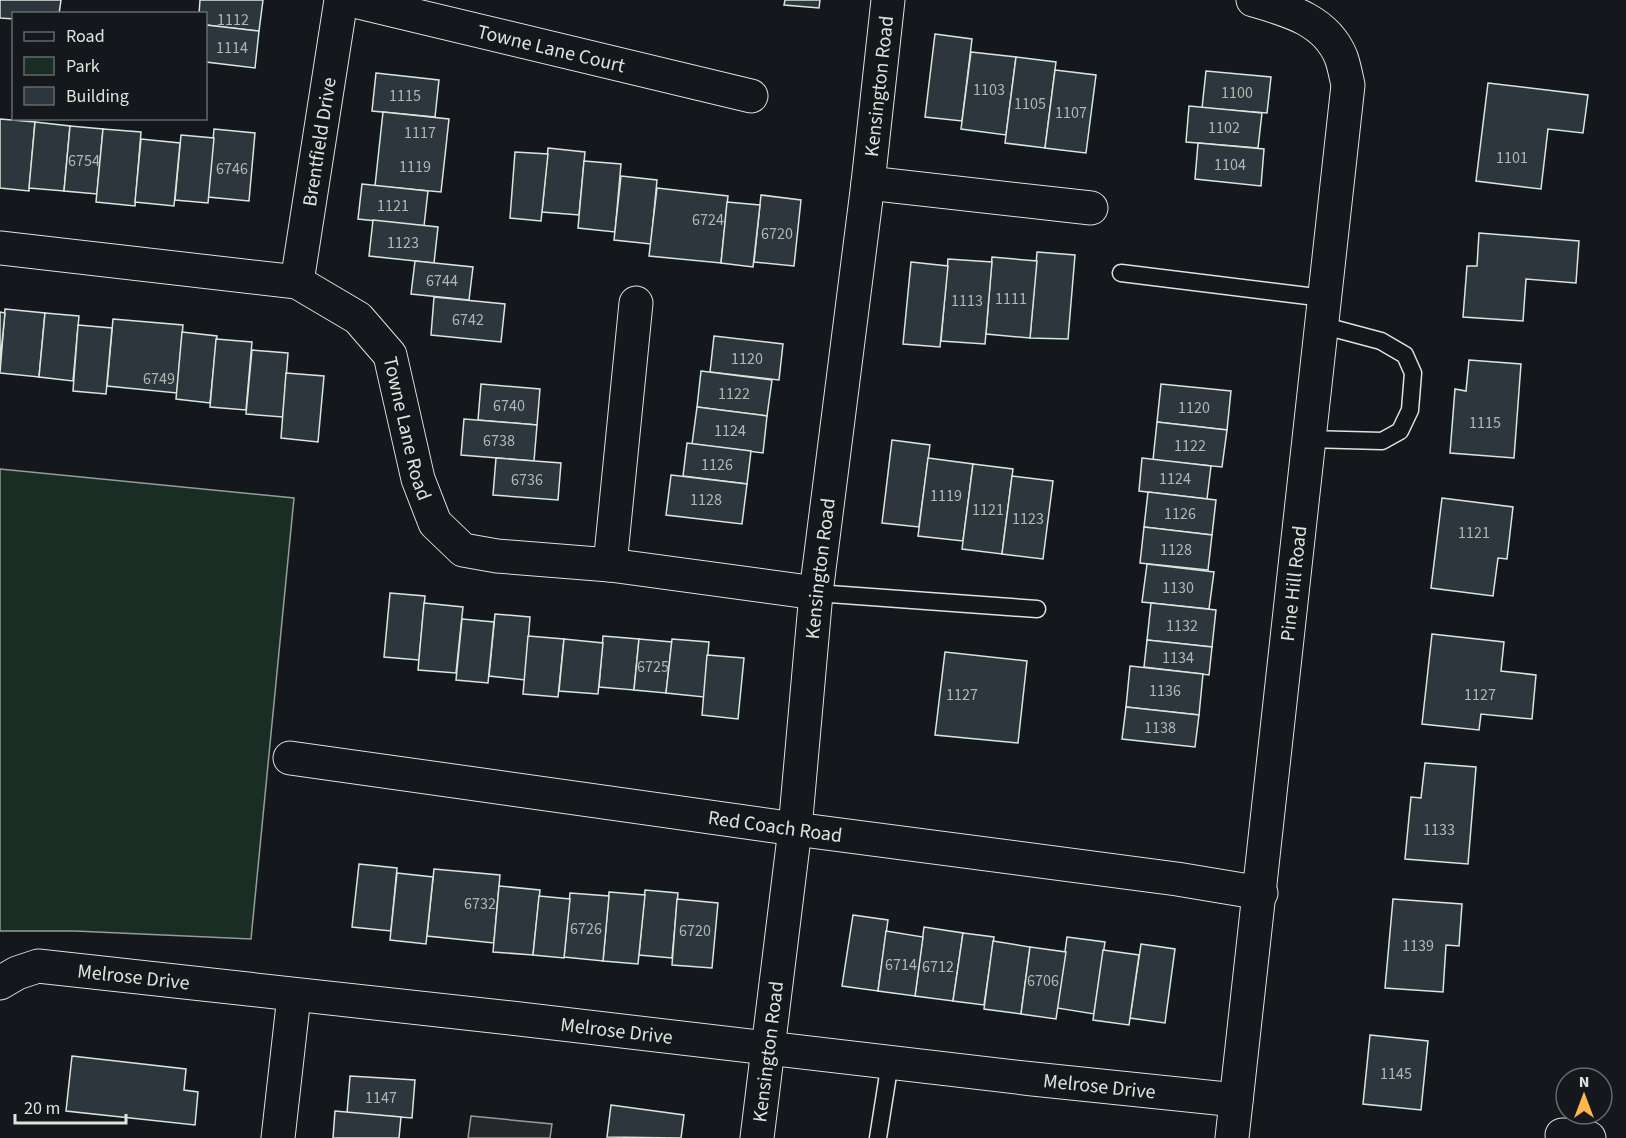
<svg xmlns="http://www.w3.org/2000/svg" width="1626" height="1138" viewBox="0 0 1626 1138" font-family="'Source Sans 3',sans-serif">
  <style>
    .green { fill: #1a2d24; stroke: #939e99; stroke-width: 1.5 }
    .parking { fill: #24282b; stroke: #939e99; stroke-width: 1.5 }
    .building { fill: #2c363c; stroke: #d8e6dc; stroke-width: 1.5 }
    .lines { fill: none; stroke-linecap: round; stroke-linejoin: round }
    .service-casing { stroke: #d8e6dc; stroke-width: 19 }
    .minor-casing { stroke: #d8e6dc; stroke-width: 35 }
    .service { stroke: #14181c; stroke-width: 16 }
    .minor { stroke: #14181c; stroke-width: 33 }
    .labels { text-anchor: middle; stroke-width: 4.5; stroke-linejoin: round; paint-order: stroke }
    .number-label { font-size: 16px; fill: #adbab4 }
    .street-label { font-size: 20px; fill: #d8e6dc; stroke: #14181c }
  </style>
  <rect width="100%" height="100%" fill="#14181c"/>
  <!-- green -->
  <polygon class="green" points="0,469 294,498 251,939 75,931 0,931"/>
  <!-- parking -->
  <polygon class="parking" points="471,1116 552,1124 550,1138 468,1138"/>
  <!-- building -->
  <g class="building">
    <polygon points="0,0 61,0 59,14 14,14 14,19 0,18"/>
    <polygon points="200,0 263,0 259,31 206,25 206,14 199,14"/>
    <polygon points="785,0 820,0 819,8 784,5"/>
    <polygon points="206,25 259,31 255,68 206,62"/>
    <polygon points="935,34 972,39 962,121 925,117"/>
    <polygon points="971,52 1016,57 1006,135 961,129"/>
    <polygon points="1016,57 1056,62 1045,148 1005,143"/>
    <polygon points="1055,70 1096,75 1086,153 1045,148"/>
    <polygon points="1206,71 1271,77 1267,113 1202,108"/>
    <polygon points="376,73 439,80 435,117 372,111"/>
    <polygon points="1488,83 1588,95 1583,133 1548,129 1541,189 1476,181"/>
    <polygon points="1189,106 1262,113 1258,148 1186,142"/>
    <polygon points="383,112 449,119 441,192 375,186"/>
    <polygon points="0,119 35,122 29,191 0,188"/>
    <polygon points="35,122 70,126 64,191 29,188"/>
    <polygon points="70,126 103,129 97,194 64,191"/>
    <polygon points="103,129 141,132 135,206 96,202"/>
    <polygon points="214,129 255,133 249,201 208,197"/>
    <polygon points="181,135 214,138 208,203 175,200"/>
    <polygon points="141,139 180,143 174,206 135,202"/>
    <polygon points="1198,143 1264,149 1261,186 1195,179"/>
    <polygon points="548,148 585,152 579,215 542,212"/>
    <polygon points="515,152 548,154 541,221 510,218"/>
    <polygon points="584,161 621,164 615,232 578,228"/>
    <polygon points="621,176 657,180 651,244 614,240"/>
    <polygon points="362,184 428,191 424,226 358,219"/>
    <polygon points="657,188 728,196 721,263 649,256"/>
    <polygon points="761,195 801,200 794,266 754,262"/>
    <polygon points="727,202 760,205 753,267 721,263"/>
    <polygon points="373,220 438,227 434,263 369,256"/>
    <polygon points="1479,233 1579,241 1576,283 1526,279 1523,321 1463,317 1467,266 1477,266"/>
    <polygon points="1037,252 1075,255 1068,339 1030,338"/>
    <polygon points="992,257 1037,261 1030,338 986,334"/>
    <polygon points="948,259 992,262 985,344 941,341"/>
    <polygon points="415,261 473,267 469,300 411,294"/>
    <polygon points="911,262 948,266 940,347 903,344"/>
    <polygon points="434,297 505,304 501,342 431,335"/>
    <polygon points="5,309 45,313 39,377 0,373"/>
    <polygon points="0,312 5,313 0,362"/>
    <polygon points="45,313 79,316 73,381 39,377"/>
    <polygon points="113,319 183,325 177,393 107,386"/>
    <polygon points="78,325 112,328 106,394 73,391"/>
    <polygon points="182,332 217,336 210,403 176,399"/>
    <polygon points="714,336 783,344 779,380 710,372"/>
    <polygon points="216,339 252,342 246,410 210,407"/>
    <polygon points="252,350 288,353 283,417 246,414"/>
    <polygon points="1469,360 1521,364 1514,458 1450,453 1455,389 1466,391"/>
    <polygon points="701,371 772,380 767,416 697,407"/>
    <polygon points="286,373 324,376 318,442 281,438"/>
    <polygon points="481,384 540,389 537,425 478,420"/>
    <polygon points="1161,384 1231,391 1227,430 1157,422"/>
    <polygon points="697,407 767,416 763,453 692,444"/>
    <polygon points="464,419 537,425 534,461 461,455"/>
    <polygon points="1157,422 1227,430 1222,467 1153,460"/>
    <polygon points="892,440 930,445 919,527 882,523"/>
    <polygon points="687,443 751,451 747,484 683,476"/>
    <polygon points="496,458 561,463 558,500 493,495"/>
    <polygon points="928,458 973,464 963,541 918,536"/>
    <polygon points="1142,458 1211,466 1207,499 1139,491"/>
    <polygon points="973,464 1013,469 1002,554 962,549"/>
    <polygon points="671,475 747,484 742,524 666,515"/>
    <polygon points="1012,476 1053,481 1043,559 1002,554"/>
    <polygon points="1148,492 1216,500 1212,535 1144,527"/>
    <polygon points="1442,498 1513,507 1507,559 1498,558 1493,596 1431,588"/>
    <polygon points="1144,527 1212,535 1208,570 1140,563"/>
    <polygon points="1147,564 1214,572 1209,609 1142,602"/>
    <polygon points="390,593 425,596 419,660 384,657"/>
    <polygon points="424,603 463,607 456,673 418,670"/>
    <polygon points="1151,603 1216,610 1212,647 1147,640"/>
    <polygon points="495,614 530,617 525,680 489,676"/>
    <polygon points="462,619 494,622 488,683 456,680"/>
    <polygon points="1432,634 1504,642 1501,671 1536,675 1532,719 1481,714 1479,730 1422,724"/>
    <polygon points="528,636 564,639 558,697 523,694"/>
    <polygon points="603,636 639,639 634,690 599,687"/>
    <polygon points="564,639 603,643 598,694 559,691"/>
    <polygon points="639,639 672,642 666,693 634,690"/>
    <polygon points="672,639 709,642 704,697 666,693"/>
    <polygon points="1147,640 1212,647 1209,675 1144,667"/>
    <polygon points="945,652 1027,661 1018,743 935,735"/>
    <polygon points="707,655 744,658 738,719 702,715"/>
    <polygon points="1130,666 1203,674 1199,715 1126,707"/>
    <polygon points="1126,707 1199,715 1195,747 1122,739"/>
    <polygon points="1425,763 1476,767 1468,864 1405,859 1411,797 1421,798"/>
    <polygon points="359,864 397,868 391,931 352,927"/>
    <polygon points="434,869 500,875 494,943 427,936"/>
    <polygon points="397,873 433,877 426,944 390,940"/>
    <polygon points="499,886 540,890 533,955 493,952"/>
    <polygon points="645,890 678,893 672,958 639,955"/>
    <polygon points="609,892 645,895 638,964 603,961"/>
    <polygon points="570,893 609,896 603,961 564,957"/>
    <polygon points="539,896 570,899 564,958 533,955"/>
    <polygon points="677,899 718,903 712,968 672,965"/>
    <polygon points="1393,899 1462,904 1459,946 1446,945 1443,992 1385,988"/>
    <polygon points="853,915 888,920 878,991 842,986"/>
    <polygon points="924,927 963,933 953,1001 915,996"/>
    <polygon points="886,931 923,937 915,996 878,991"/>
    <polygon points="963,933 994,937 984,1005 953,1001"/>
    <polygon points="1067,937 1105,942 1094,1014 1057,1008"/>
    <polygon points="993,941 1030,947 1021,1014 984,1009"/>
    <polygon points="1141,944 1175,949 1165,1023 1130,1018"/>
    <polygon points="1030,947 1066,952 1056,1019 1021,1014"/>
    <polygon points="1103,950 1139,955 1129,1025 1093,1020"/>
    <polygon points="1370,1035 1428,1041 1421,1110 1363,1104"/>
    <polygon points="72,1056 186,1069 184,1090 198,1092 195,1125 66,1111"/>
    <polygon points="350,1076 415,1080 412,1118 347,1113"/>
    <polygon points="611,1105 684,1115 681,1138 607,1137"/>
    <polygon points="335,1111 401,1117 399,1138 333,1138"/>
  </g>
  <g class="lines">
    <!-- service casing -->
    <g class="service-casing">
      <g id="service">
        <polyline points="1121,273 1324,298"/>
        <polyline points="1308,439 1382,441 1400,431 1410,410 1413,373 1405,355 1381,341 1321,325"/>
        <polyline points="816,593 1037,609"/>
        <polyline points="878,1138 890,1062"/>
      </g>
    </g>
    <!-- minor casing -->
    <g class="minor-casing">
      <g id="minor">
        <path id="s1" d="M350 0 751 96"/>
        <polyline points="868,183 1091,208"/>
        <path id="s2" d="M0 248 297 282 358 318 390 355 418 479 435 523 463 550 497 556 610 565 816 593"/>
        <path id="s3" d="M297 282 341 0"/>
        <polyline points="610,565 636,303"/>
        <path id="s4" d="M290 758 795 829 1177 879 1261 893"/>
        <path id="s5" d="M0 983 17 973 38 966 511 1018 1033 1079 1236 1100"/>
        <polyline points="1562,1135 1589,1138"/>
        <polyline points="278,1138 294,996"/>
        <path id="s6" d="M757 1138 795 829 816 593 868 183 888 0"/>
        <path id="s7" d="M1232 1138 1348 85C1346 76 1344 65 1341 57 1326 20 1288 10 1253 0"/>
      </g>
    </g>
    <!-- service -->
    <use href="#service" class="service"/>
    <!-- minor -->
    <use href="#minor" class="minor"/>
  </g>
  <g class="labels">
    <!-- number labels -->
    <g class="number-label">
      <text x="233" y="25">1112</text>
      <text x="232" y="53">1114</text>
      <text x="989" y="95">1103</text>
      <text x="1237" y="98">1100</text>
      <text x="405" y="101">1115</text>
      <text x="1030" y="109">1105</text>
      <text x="1071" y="118">1107</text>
      <text x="1224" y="133">1102</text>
      <text x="420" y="138">1117</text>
      <text x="1512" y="163">1101</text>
      <text x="84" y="166">6754</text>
      <text x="1230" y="170">1104</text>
      <text x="415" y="172">1119</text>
      <text x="232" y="174">6746</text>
      <text x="393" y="211">1121</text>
      <text x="708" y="225">6724</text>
      <text x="777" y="239">6720</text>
      <text x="403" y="248">1123</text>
      <text x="442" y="286">6744</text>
      <text x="1011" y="304">1111</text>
      <text x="967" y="306">1113</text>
      <text x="468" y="325">6742</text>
      <text x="747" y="364">1120</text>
      <text x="159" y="384">6749</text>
      <text x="734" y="399">1122</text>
      <text x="509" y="411">6740</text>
      <text x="1194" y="413">1120</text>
      <text x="1485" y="428">1115</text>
      <text x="730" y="436">1124</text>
      <text x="499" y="446">6738</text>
      <text x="1190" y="451">1122</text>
      <text x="717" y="470">1126</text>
      <text x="1175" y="484">1124</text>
      <text x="527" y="485">6736</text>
      <text x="946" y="501">1119</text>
      <text x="706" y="505">1128</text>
      <text x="988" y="515">1121</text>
      <text x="1180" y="519">1126</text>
      <text x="1028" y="524">1123</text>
      <text x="1474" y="538">1121</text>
      <text x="1176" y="555">1128</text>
      <text x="1178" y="593">1130</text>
      <text x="1182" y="631">1132</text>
      <text x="1178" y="663">1134</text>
      <text x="653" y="672">6725</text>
      <text x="1165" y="696">1136</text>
      <text x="962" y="700">1127</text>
      <text x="1480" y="700">1127</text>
      <text x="1160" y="733">1138</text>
      <text x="1439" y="835">1133</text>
      <text x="480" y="909">6732</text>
      <text x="586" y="934">6726</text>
      <text x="695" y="936">6720</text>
      <text x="1418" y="951">1139</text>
      <text x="901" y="970">6714</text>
      <text x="938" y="972">6712</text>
      <text x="1043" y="986">6706</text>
      <text x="1396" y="1079">1145</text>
      <text x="381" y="1103">1147</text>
    </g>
    <!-- street labels -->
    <g class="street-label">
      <text dy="7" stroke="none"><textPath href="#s1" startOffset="207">Towne Lane Court</textPath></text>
      <text dy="7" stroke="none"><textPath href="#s6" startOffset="1059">Kensington Road</textPath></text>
      <text dy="7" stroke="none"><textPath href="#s3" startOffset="142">Brentfield Drive</textPath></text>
      <text dy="7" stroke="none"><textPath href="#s2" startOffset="494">Towne Lane Road</textPath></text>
      <text dy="7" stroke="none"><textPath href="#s6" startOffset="573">Kensington Road</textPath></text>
      <text dy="7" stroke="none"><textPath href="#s7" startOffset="558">Pine Hill Road</textPath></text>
      <text dy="7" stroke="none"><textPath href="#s4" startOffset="490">Red Coach Road</textPath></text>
      <text dy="7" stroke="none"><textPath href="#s5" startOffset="138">Melrose Drive</textPath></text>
      <text dy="7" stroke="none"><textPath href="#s5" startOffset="624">Melrose Drive</textPath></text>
      <text dy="7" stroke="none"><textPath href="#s6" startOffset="87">Kensington Road</textPath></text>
      <text dy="7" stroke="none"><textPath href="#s5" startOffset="1110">Melrose Drive</textPath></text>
    </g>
  </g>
  <!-- legend -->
  <rect x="12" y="12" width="195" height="108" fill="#14181c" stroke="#626a69" stroke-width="1.5"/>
  <rect x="24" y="32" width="30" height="9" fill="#14181c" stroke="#626a69" stroke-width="1.5"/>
  <text x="66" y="42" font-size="18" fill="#d8e6dc">Road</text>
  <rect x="24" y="57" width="30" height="18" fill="#1a2d24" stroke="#626a69" stroke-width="1.5"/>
  <text x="66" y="72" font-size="18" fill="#d8e6dc">Park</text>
  <rect x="24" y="87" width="30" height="18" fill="#2c363c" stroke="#626a69" stroke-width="1.5"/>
  <text x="66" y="102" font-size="18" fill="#d8e6dc">Building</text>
  <!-- north arrow -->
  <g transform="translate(1584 1096)"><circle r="28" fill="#14181c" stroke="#626a69" stroke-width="1.5"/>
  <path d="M0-4.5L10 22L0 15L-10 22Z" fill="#ffb74d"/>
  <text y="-9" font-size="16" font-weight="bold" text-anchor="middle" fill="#d8e6dc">N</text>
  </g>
  <!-- scale -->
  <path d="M15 1114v9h111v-9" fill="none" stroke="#d8e6dc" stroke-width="3"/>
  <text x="24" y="1114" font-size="18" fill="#d8e6dc" stroke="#14181c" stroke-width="4.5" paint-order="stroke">20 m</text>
</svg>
